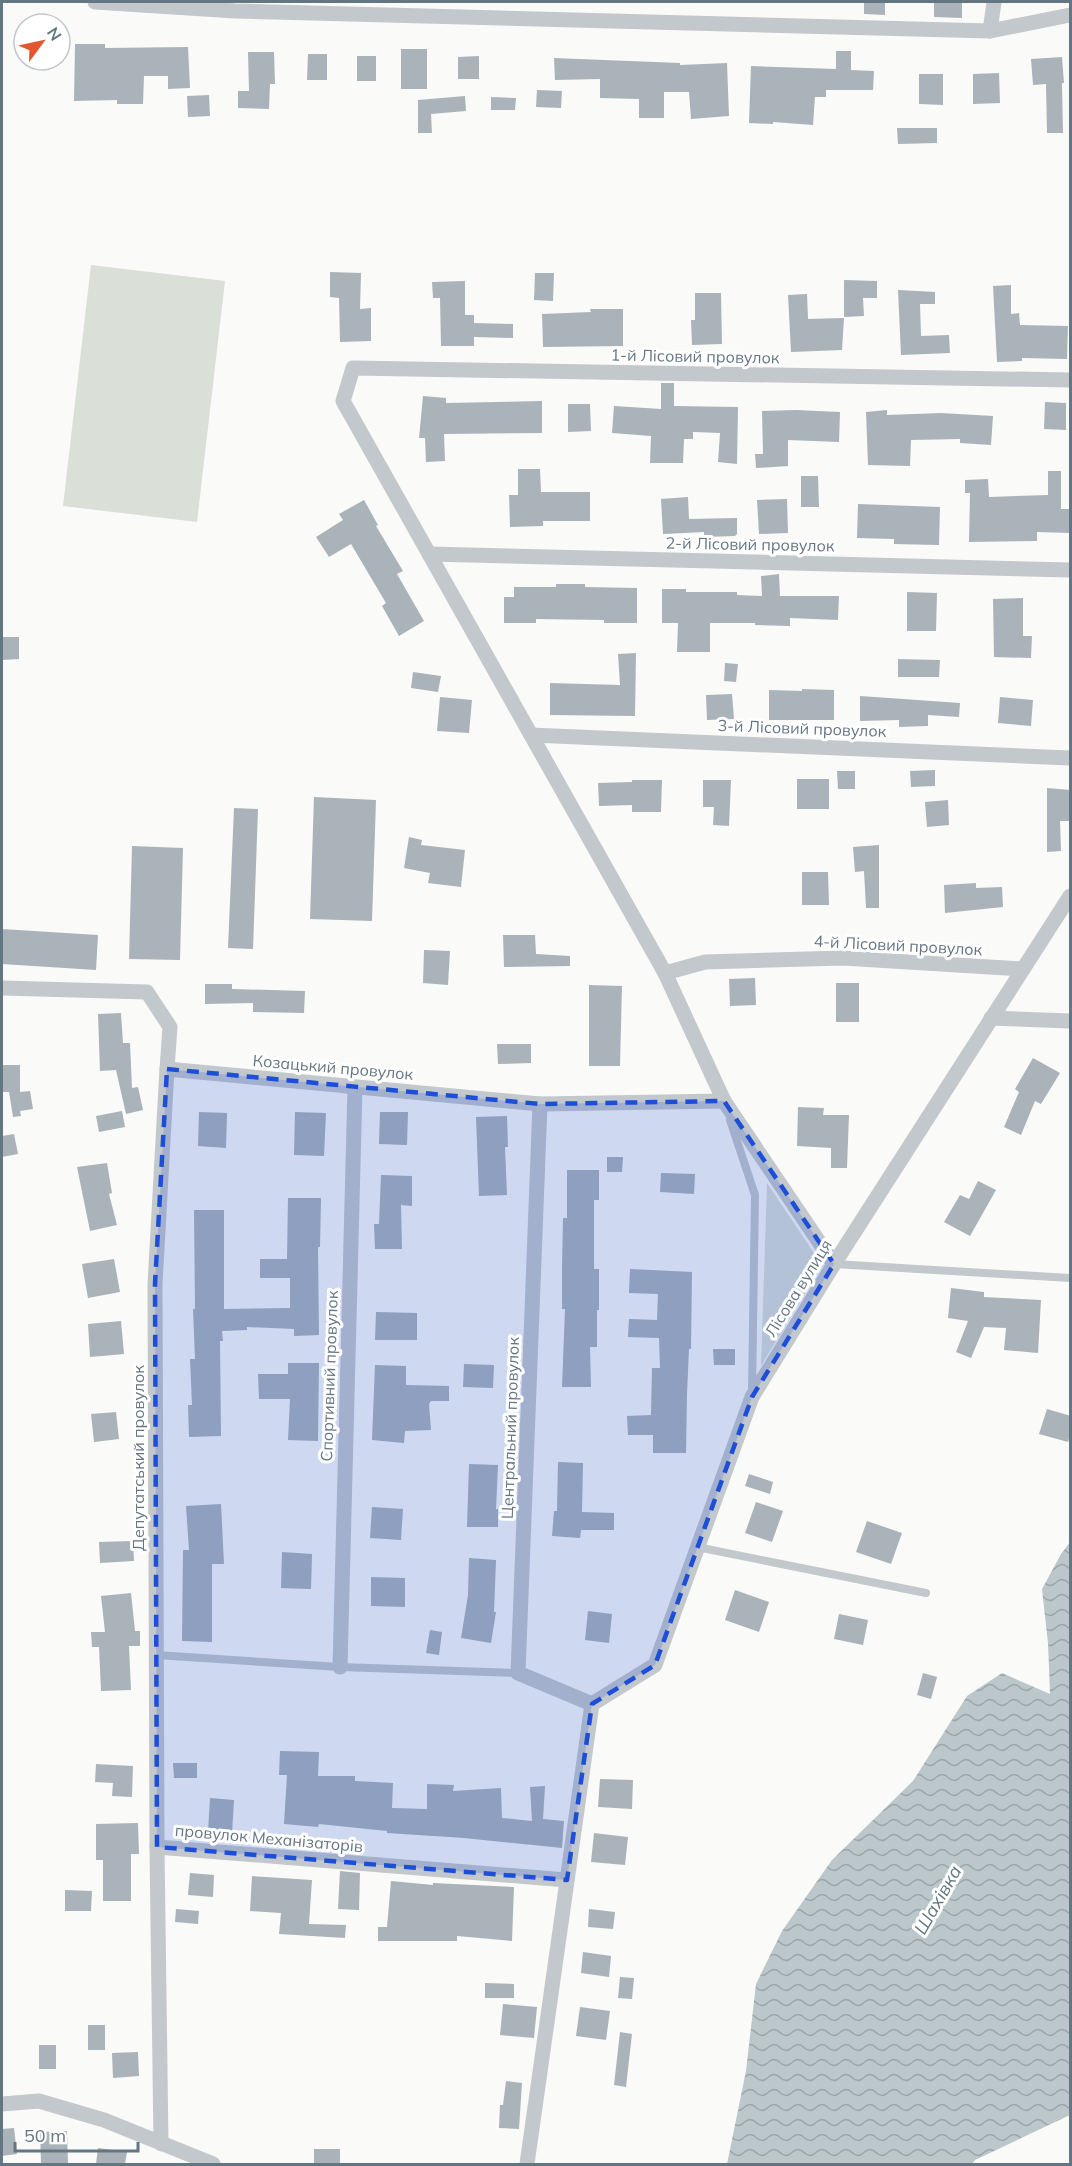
<svg xmlns="http://www.w3.org/2000/svg" width="1072" height="2166" viewBox="0 0 1072 2166" font-family="Mulish,sans-serif">
  <style>
    .grass { fill: #dadfd7 }
    .water { fill: url(#water-waves) }
    .building { fill: #aab3b9 }
    .lines { fill: none; stroke-linecap: round; stroke-linejoin: round }
    .service { stroke: #c3c8cc; stroke-width: 8 }
    .minor { stroke: #c3c8cc; stroke-width: 15 }
    .marked { fill: #1d4ed8; fill-opacity: 0.2; stroke: #1d4ed8; stroke-width: 4.5; stroke-dasharray: 12 8; stroke-linejoin: round }
    .labels { text-anchor: middle; stroke-width: 6; stroke-linejoin: round; paint-order: stroke }
    .street-label { font-size: 16px; fill: #657683; stroke: #fff }
    .water-label { font-size: 18px; font-style: italic; fill: #60757c; stroke: #fff }
  </style>
  <defs>
    <pattern id="water-waves" width="16" height="10" patternUnits="userSpaceOnUse" patternTransform="scale(1.5)"><rect width="16" height="10" fill="#bbc7cb"/><path d="M0 5q4-4 8 0t8 0" fill="none" stroke="#9ca6aa"/></pattern>
  </defs>
  <rect width="100%" height="100%" fill="#fafaf8"/>
  <!-- grass -->
  <g class="grass">
    <polygon points="91,265 225,281 197,522 63,506"/>
    <polygon points="767,1183 822,1265 761,1366"/>
  </g>
  <!-- water -->
  <polygon class="water" points="1070,1542 1070,2115 975,2160 972,2164 727,2164 746,2071 756,1984 782,1931 832,1860 913,1781 967,1696 1002,1673 1050,1694 1048,1643 1042,1589 1061,1554"/>
  <!-- building -->
  <g class="building">
    <polygon points="864,2 885,2 885,15 864,14"/>
    <polygon points="934,2 962,2 962,18 934,17"/>
    <polygon points="75,44 105,44 105,48 188,47 190,88 168,89 168,76 144,76 143,104 117,104 117,100 74,101"/>
    <rect x="401" y="49" width="26" height="40"/>
    <polygon points="836,51 851,51 851,70 874,71 873,90 826,90 826,97 815,97 813,125 773,122 773,124 749,123 751,66 836,69"/>
    <polygon points="248,52 274,52 275,84 270,84 269,109 238,108 238,91 249,91"/>
    <polygon points="308,54 327,54 327,80 307,80"/>
    <rect x="357" y="56" width="19" height="25"/>
    <polygon points="479,56 479,79 458,79 458,57"/>
    <polygon points="1062,57 1064,83 1062,83 1063,133 1047,133 1046,84 1033,85 1031,59"/>
    <polygon points="554,58 680,63 680,65 727,63 729,116 691,119 689,92 664,92 664,118 639,118 639,99 600,98 600,79 555,80"/>
    <polygon points="999,73 1000,103 973,104 973,74"/>
    <polygon points="919,74 943,74 943,105 919,104"/>
    <polygon points="537,90 562,91 561,108 536,107"/>
    <polygon points="209,95 210,116 188,117 187,96"/>
    <polygon points="465,96 466,111 431,114 432,133 418,133 418,100"/>
    <polygon points="491,97 516,98 515,110 491,110"/>
    <polygon points="897,128 937,128 937,143 898,144"/>
    <polygon points="330,272 361,273 360,309 371,308 371,341 340,342 339,298 330,297"/>
    <polygon points="535,273 554,273 553,301 534,300"/>
    <polygon points="844,280 877,281 877,298 863,298 864,316 844,317"/>
    <polygon points="465,281 465,315 474,315 474,323 513,324 513,338 474,337 474,346 441,346 440,298 433,298 432,282"/>
    <polygon points="1011,285 1011,314 1019,313 1020,325 1068,326 1067,359 1022,358 1022,361 997,362 993,286"/>
    <polygon points="898,290 935,292 935,304 920,304 921,336 949,335 950,353 901,355"/>
    <polygon points="695,293 721,293 722,344 692,345 691,320 695,320"/>
    <polygon points="807,294 808,319 844,318 842,350 791,352 788,295"/>
    <polygon points="590,309 623,309 623,346 543,347 542,314 591,312"/>
    <polygon points="661,383 674,383 674,406 738,407 737,464 718,462 720,433 693,432 693,439 684,439 683,463 650,463 651,436 612,433 614,406 661,409"/>
    <polygon points="423,396 446,398 446,403 542,401 542,433 444,434 445,461 426,462 425,438 419,438"/>
    <polygon points="1045,402 1066,403 1066,430 1044,429"/>
    <polygon points="568,404 590,404 591,431 568,432"/>
    <polygon points="796,410 840,412 839,442 788,440 788,466 756,468 755,454 763,454 762,411"/>
    <polygon points="887,410 887,415 941,413 993,416 991,445 960,443 960,439 911,440 910,466 868,465 866,412"/>
    <polygon points="518,469 540,469 541,492 590,492 590,521 543,521 543,526 510,527 509,495 518,495"/>
    <polygon points="1048,471 1061,471 1061,509 1071,509 1071,533 1037,532 1037,541 969,542 970,493 965,493 965,480 988,479 989,497 1048,495"/>
    <polygon points="801,476 818,476 819,507 801,507"/>
    <polygon points="688,497 689,519 737,518 737,534 735,536 704,537 704,532 663,534 661,499"/>
    <polygon points="787,499 788,533 759,534 757,500"/>
    <polygon points="364,500 378,525 376,526 403,571 397,574 424,621 399,636 382,606 386,603 351,544 329,557 316,537 343,520 339,514"/>
    <polygon points="858,504 940,507 939,545 894,544 894,539 857,538"/>
    <polygon points="779,574 780,596 839,596 838,620 790,618 790,626 755,625 755,623 710,623 710,652 677,652 678,623 662,623 662,589 686,589 686,592 737,592 737,595 762,596 761,576"/>
    <polygon points="556,584 585,584 585,587 637,588 637,623 604,623 604,620 536,619 536,623 504,623 504,597 514,597 514,587 556,587"/>
    <polygon points="907,592 937,593 936,631 907,631"/>
    <polygon points="1023,598 1023,636 1032,636 1031,658 994,657 993,599"/>
    <polygon points="3,637 19,637 19,659 3,660"/>
    <polygon points="636,653 635,716 550,715 550,683 620,685 618,654"/>
    <polygon points="898,659 940,660 939,677 898,677"/>
    <polygon points="725,663 738,664 736,682 724,681"/>
    <polygon points="413,672 441,676 438,692 411,688"/>
    <polygon points="802,689 834,690 834,720 769,720 769,690 802,691"/>
    <polygon points="732,694 734,719 707,720 706,695"/>
    <polygon points="860,696 960,703 959,717 928,715 928,726 899,727 899,720 860,721"/>
    <polygon points="440,697 472,700 469,733 437,731"/>
    <polygon points="1000,697 1033,700 1031,726 998,723"/>
    <polygon points="935,770 935,786 911,787 910,771"/>
    <polygon points="837,771 855,771 855,789 838,789"/>
    <rect x="797" y="779" width="32" height="30"/>
    <polygon points="632,780 662,780 661,812 632,812 632,805 599,806 598,783 632,782"/>
    <polygon points="703,780 731,780 729,826 713,825 714,807 703,807"/>
    <polygon points="1047,788 1071,790 1071,821 1060,821 1061,851 1047,852"/>
    <polygon points="314,797 376,800 372,921 310,919"/>
    <polygon points="948,800 949,825 927,827 925,802"/>
    <polygon points="234,808 258,809 253,949 228,948"/>
    <polygon points="409,837 422,840 421,845 465,850 461,887 428,883 430,873 404,868"/>
    <polygon points="879,845 879,908 866,908 864,871 855,872 853,847"/>
    <polygon points="132,846 183,848 180,960 129,959"/>
    <polygon points="802,872 828,872 829,905 802,905"/>
    <polygon points="976,883 976,888 1002,887 1003,907 945,913 944,885"/>
    <polygon points="2,929 98,935 96,970 2,964"/>
    <polygon points="503,935 535,935 536,954 570,956 570,966 504,967"/>
    <polygon points="424,950 450,951 448,985 423,983"/>
    <polygon points="755,978 756,1005 730,1006 729,979"/>
    <rect x="836" y="983" width="23" height="39"/>
    <polygon points="205,984 232,984 232,989 305,991 304,1013 253,1012 253,1003 205,1004"/>
    <polygon points="589,985 622,986 620,1066 589,1066"/>
    <polygon points="121,1013 123,1043 130,1043 132,1088 138,1087 143,1110 126,1114 116,1070 100,1071 98,1014"/>
    <polygon points="497,1044 531,1044 531,1063 498,1064"/>
    <polygon points="1033,1058 1060,1073 1041,1104 1035,1101 1021,1135 1004,1127 1019,1092 1015,1089"/>
    <polygon points="3,1065 20,1065 20,1092 30,1091 33,1109 20,1111 21,1116 13,1117 9,1092 3,1092"/>
    <polygon points="798,1107 824,1108 823,1115 849,1115 847,1168 831,1168 831,1148 797,1146"/>
    <polygon points="122,1111 125,1127 99,1132 96,1116"/>
    <polygon points="199,1112 227,1113 226,1148 198,1146"/>
    <polygon points="295,1112 326,1113 324,1156 294,1155"/>
    <polygon points="380,1112 408,1112 407,1145 379,1144"/>
    <polygon points="507,1116 508,1147 505,1147 507,1195 479,1196 476,1117"/>
    <polygon points="14,1134 18,1154 2,1157 2,1136"/>
    <polygon points="607,1157 623,1157 622,1172 607,1172"/>
    <polygon points="107,1163 112,1193 109,1194 117,1225 90,1231 77,1167"/>
    <polygon points="567,1170 599,1170 599,1200 594,1200 594,1269 599,1269 599,1310 597,1310 597,1347 590,1347 591,1387 562,1387 565,1309 562,1309 562,1268 563,1218 567,1218"/>
    <polygon points="661,1173 695,1174 694,1194 660,1192"/>
    <polygon points="381,1175 412,1176 412,1206 401,1205 402,1249 375,1249 374,1224 379,1224"/>
    <polygon points="978,1181 996,1190 970,1236 944,1222 960,1195 969,1199"/>
    <polygon points="288,1198 321,1198 320,1247 318,1247 319,1335 294,1336 294,1329 247,1327 247,1330 222,1331 223,1341 220,1341 221,1436 189,1437 188,1405 192,1405 190,1359 195,1359 193,1309 195,1309 194,1210 224,1210 224,1309 290,1308 290,1278 260,1278 260,1259 287,1259"/>
    <polygon points="114,1259 120,1292 88,1298 82,1264"/>
    <polygon points="630,1269 692,1272 691,1349 689,1349 687,1394 686,1453 653,1453 653,1435 628,1435 627,1416 651,1415 652,1368 660,1368 659,1338 628,1337 629,1319 657,1320 658,1294 629,1293"/>
    <polygon points="951,1288 984,1292 984,1297 1041,1300 1038,1353 1004,1350 1006,1328 984,1327 971,1358 956,1352 968,1321 948,1318"/>
    <polygon points="376,1312 417,1313 417,1340 375,1340"/>
    <polygon points="121,1321 124,1354 90,1357 88,1324"/>
    <polygon points="713,1349 735,1349 735,1365 714,1365"/>
    <polygon points="288,1363 319,1363 318,1441 288,1440 290,1399 259,1399 258,1374 288,1374"/>
    <polygon points="464,1364 494,1365 493,1388 463,1387"/>
    <polygon points="375,1365 406,1366 406,1385 449,1386 449,1401 431,1401 429,1404 431,1430 405,1431 404,1443 372,1440"/>
    <polygon points="1047,1409 1071,1416 1071,1432 1068,1442 1039,1434"/>
    <polygon points="116,1412 119,1439 94,1442 91,1414"/>
    <polygon points="558,1462 583,1463 582,1512 614,1513 614,1530 581,1530 580,1538 552,1536 554,1511 557,1511"/>
    <polygon points="469,1464 498,1465 496,1509 498,1509 498,1527 467,1527"/>
    <polygon points="749,1474 773,1482 770,1494 745,1486"/>
    <polygon points="756,1502 783,1511 772,1542 745,1533"/>
    <polygon points="221,1504 224,1564 212,1564 212,1642 182,1641 183,1550 189,1550 186,1506"/>
    <polygon points="372,1507 403,1509 401,1540 370,1538"/>
    <polygon points="867,1521 902,1533 891,1564 856,1552"/>
    <polygon points="133,1541 134,1561 100,1563 99,1542"/>
    <polygon points="282,1552 312,1554 311,1589 281,1588"/>
    <polygon points="469,1558 496,1560 494,1612 496,1612 491,1643 461,1638 468,1595"/>
    <polygon points="371,1577 405,1578 405,1607 371,1606"/>
    <polygon points="735,1590 769,1602 759,1632 725,1620"/>
    <polygon points="131,1593 135,1631 140,1631 140,1646 129,1646 131,1690 101,1691 99,1647 92,1647 91,1632 105,1632 101,1596"/>
    <polygon points="588,1611 612,1614 609,1643 585,1640"/>
    <polygon points="839,1614 868,1620 863,1645 834,1639"/>
    <polygon points="430,1630 442,1632 439,1655 426,1653"/>
    <polygon points="923,1673 937,1677 931,1699 917,1695"/>
    <polygon points="280,1751 319,1752 318,1776 355,1776 355,1781 393,1783 392,1808 427,1809 427,1784 454,1785 453,1791 501,1788 502,1818 532,1821 530,1787 545,1786 543,1819 564,1821 562,1848 464,1838 387,1833 387,1831 319,1824 318,1827 284,1824 287,1775 279,1775"/>
    <polygon points="173,1763 197,1763 197,1778 174,1778"/>
    <polygon points="96,1764 133,1766 132,1797 112,1796 113,1783 95,1782"/>
    <polygon points="600,1779 633,1780 632,1809 598,1807"/>
    <polygon points="210,1798 234,1800 232,1834 208,1832"/>
    <polygon points="138,1823 139,1854 131,1854 131,1901 103,1901 103,1860 96,1860 96,1824"/>
    <polygon points="594,1833 628,1837 625,1865 591,1862"/>
    <polygon points="340,1871 360,1873 359,1910 338,1909"/>
    <polygon points="190,1873 214,1875 213,1897 188,1895"/>
    <polygon points="252,1876 312,1880 309,1924 346,1925 345,1938 279,1934 281,1913 250,1911"/>
    <polygon points="391,1881 433,1885 433,1883 514,1887 512,1941 457,1936 457,1941 378,1941 378,1927 387,1927"/>
    <polygon points="65,1890 92,1891 91,1911 65,1911"/>
    <polygon points="176,1909 199,1911 198,1924 175,1922"/>
    <polygon points="589,1909 615,1912 613,1929 588,1927"/>
    <polygon points="583,1952 611,1956 609,1977 581,1973"/>
    <polygon points="620,1977 634,1978 632,1999 618,1998"/>
    <polygon points="485,1983 514,1984 514,1998 485,1998"/>
    <polygon points="503,2004 537,2007 534,2038 500,2035"/>
    <polygon points="580,2007 610,2011 606,2040 576,2036"/>
    <rect x="88" y="2025" width="17" height="25"/>
    <polygon points="620,2032 632,2034 626,2087 614,2085"/>
    <rect x="39" y="2045" width="17" height="24"/>
    <polygon points="138,2052 139,2076 113,2078 112,2053"/>
    <polygon points="506,2081 522,2083 519,2129 499,2128 500,2105 503,2105"/>
    <polygon points="14,2128 17,2154 2,2156 2,2129"/>
    <polygon points="67,2131 68,2164 41,2164 40,2132"/>
    <polygon points="98,2148 127,2152 125,2164 96,2164"/>
    <rect x="314" y="2149" width="26" height="15"/>
  </g>
  <g class="lines">
    <!-- service -->
    <g class="service">
      <polyline points="730,1120 755,1195 752,1392"/>
      <polyline points="834,1264 1070,1278"/>
      <polyline points="697,1547 926,1593"/>
      <polyline points="156,1655 340,1667 518,1673"/>
    </g>
    <!-- minor -->
    <g class="minor">
      <polyline points="95,2 235,11 990,31 1070,15"/>
      <polyline points="990,31 994,2"/>
      <polyline points="429,554 1070,570"/>
      <polyline points="531,735 1070,758"/>
      <polyline points="665,973 705,962 843,958 1023,969"/>
      <polyline points="2,988 147,992 170,1027 167,1069 540,1104 724,1101"/>
      <polyline points="991,1018 1070,1021"/>
      <polyline points="540,1104 518,1673 592,1704"/>
      <polyline points="834,1264 724,1101 665,973 343,401 353,368 1070,380"/>
      <polyline points="340,1667 355,1087"/>
      <polyline points="592,1704 655,1665 752,1397 834,1264 1070,896"/>
      <polyline points="157,1847 567,1880"/>
      <polyline points="2,2104 39,2101 104,2120 213,2164"/>
      <polyline points="161,2144 157,1847 155,1284 167,1069"/>
      <polyline points="527,2164 592,1704"/>
    </g>
  </g>
  <!-- marked area -->
  <path class="marked" d="M167 1069 540 1104 724 1101 834 1264 752 1397 655 1665 592 1704 567 1880 157 1847 155 1284Z"/>
  <g class="labels">
    <!-- street labels -->
    <g class="street-label">
      <text transform="translate(695 356) rotate(1)" y="6">1-й Лісовий провулок</text>
      <text transform="translate(750 544) rotate(1)" y="6">2-й Лісовий провулок</text>
      <text transform="translate(802 728) rotate(2)" y="6">3-й Лісовий провулок</text>
      <text transform="translate(898 945) rotate(3)" y="6">4-й Лісовий провулок</text>
      <text transform="translate(333 1067) rotate(5)" y="6">Козацький провулок</text>
      <text transform="translate(798 1288) rotate(-58)" y="6">Лісова вулиця</text>
      <text transform="translate(329 1376) rotate(-88)" y="6">Спортивний провулок</text>
      <text transform="translate(510 1428) rotate(-88)" y="6">Центральний провулок</text>
      <text transform="translate(138 1458) rotate(-90)" y="6">Депутатський провулок</text>
      <text transform="translate(269 1838) rotate(5)" y="6">провулок Механізаторів</text>
    </g>
    <!-- water labels -->
    <g class="water-label">
      <text transform="translate(938 1900) rotate(-60)" y="6">Шахівка</text>
    </g>
  </g>
  <!-- border -->
  <rect width="1072" height="2166" fill="none" stroke="#657683" stroke-width="6"/>
  <!-- north arrow -->
  <g transform="translate(42 42) rotate(57)"><circle r="28" fill="#ffffff" stroke="#c1c8cd" stroke-width="1.5"/>
  <path d="M0-4.5L10 22L0 15L-10 22Z" fill="#e4572e"/>
  <text y="-9" font-size="16" font-weight="bold" text-anchor="middle" fill="#657683">N</text>
  </g>
  <!-- scale -->
  <path d="M15 2142v9h123v-9" fill="none" stroke="#657683" stroke-width="3"/>
  <text x="24" y="2142" font-size="18" fill="#657683" stroke="#ffffff" stroke-width="4.5" paint-order="stroke">50 m</text>
</svg>
